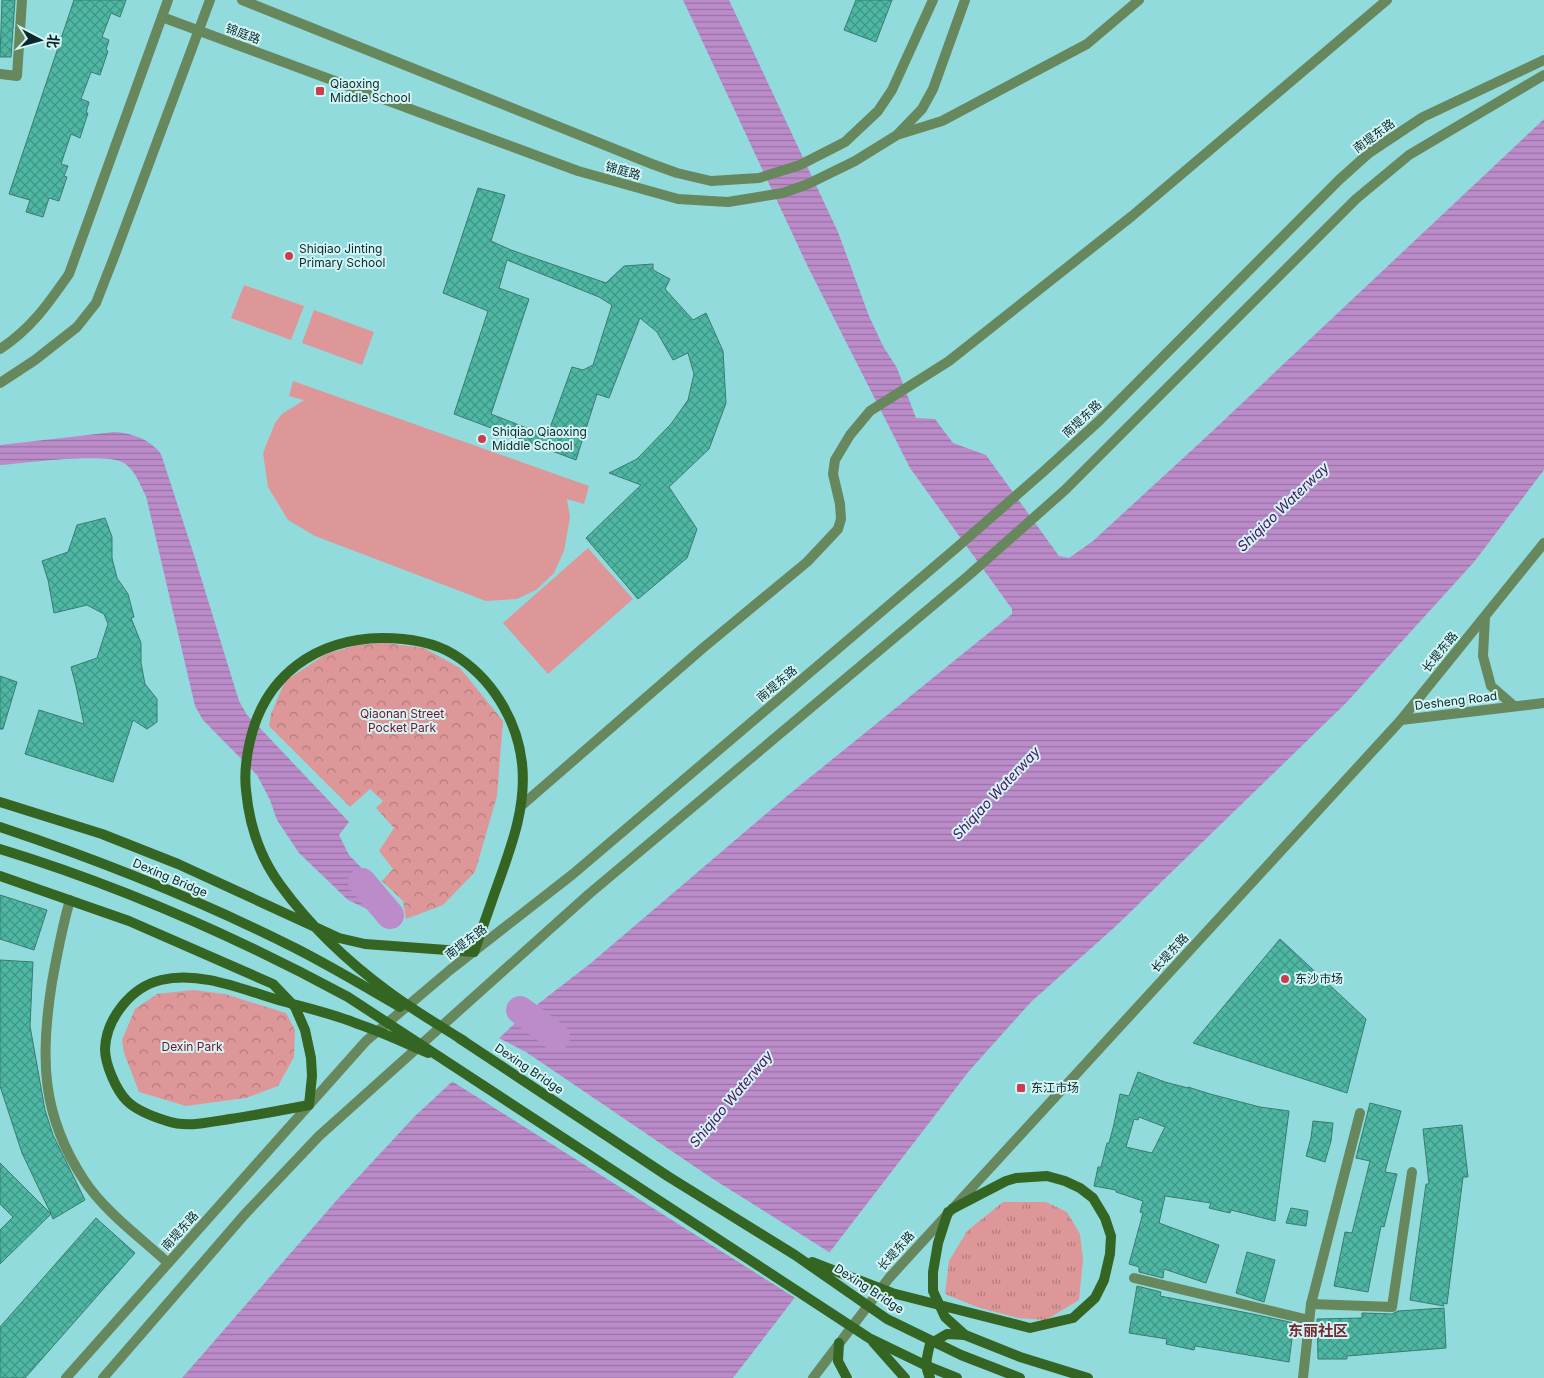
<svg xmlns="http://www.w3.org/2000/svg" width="1544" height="1378" viewBox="0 0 1544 1378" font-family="Inter,'Noto Sans SC',sans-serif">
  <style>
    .grass { fill: url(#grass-tufts) }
    .park { fill: url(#park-crowns) }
    .pitch { fill: #de9798 }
    .water { fill: url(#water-rules) }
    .pier { fill: #92dbdd }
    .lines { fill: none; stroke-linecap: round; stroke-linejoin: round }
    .river { stroke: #bc8cca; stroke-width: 28 }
    .building { fill: url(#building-cross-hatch); stroke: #397c6f; fill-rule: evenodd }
    .minor { stroke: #67875d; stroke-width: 10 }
    .tertiary { stroke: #67875d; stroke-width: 10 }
    .secondary { stroke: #356523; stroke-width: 10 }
    .poi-dot { fill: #cc3c4d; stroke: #d2f4f5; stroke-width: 2 }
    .labels { text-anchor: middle; stroke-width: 4; stroke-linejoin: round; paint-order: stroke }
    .street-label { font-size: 12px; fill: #0a292b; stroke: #d2f4f5 }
    .poi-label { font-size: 12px; fill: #0a292b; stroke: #d2f4f5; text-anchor: start }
    .park-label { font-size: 12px; fill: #761324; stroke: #d2f4f5 }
    .water-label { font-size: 14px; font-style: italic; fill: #4d115c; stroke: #d2f4f5 }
    .quarter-label { font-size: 15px; font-weight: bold; fill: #732c32; stroke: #d2f4f5 }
  </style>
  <defs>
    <pattern id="grass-tufts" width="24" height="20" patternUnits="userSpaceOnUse" patternTransform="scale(1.25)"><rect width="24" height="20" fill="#de9798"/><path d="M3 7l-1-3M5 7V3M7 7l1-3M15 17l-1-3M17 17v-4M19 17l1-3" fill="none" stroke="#b27b7c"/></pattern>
    <pattern id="park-crowns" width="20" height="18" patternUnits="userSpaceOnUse" patternTransform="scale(1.25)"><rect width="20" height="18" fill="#de9798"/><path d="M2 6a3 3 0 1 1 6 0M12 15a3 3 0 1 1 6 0" fill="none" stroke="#b27b7c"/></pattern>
    <pattern id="water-rules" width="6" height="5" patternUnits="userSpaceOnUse" patternTransform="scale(1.25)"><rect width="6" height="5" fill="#bc8cca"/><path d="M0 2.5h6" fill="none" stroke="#9772a4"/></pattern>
    <pattern id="building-cross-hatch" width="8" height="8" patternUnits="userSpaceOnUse" patternTransform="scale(1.25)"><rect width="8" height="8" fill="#4fb8a4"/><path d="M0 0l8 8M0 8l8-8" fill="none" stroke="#409686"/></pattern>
  </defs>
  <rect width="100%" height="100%" fill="#92dbdd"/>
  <!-- grass -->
  <polygon class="grass" points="1003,1202 1046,1202 1067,1212 1080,1234 1083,1260 1079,1300 1046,1320 1018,1318 977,1307 945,1294 949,1261 967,1231"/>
  <!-- park -->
  <g class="park">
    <polygon points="385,643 424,648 460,668 503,721 497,796 475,872 443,905 406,919 403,901 382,881 393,869 379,851 394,828 376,808 383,801 370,789 350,807 269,726 271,714 285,681 326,654 357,645"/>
    <polygon points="193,990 225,994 286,1013 295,1030 294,1057 278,1086 246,1098 186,1106 139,1092 124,1053 122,1040 135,1009 157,994"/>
  </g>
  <!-- pitch -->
  <g class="pitch">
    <polygon points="244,285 304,306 291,340 231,318"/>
    <polygon points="314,310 374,332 362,365 302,343"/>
    <polygon points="293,381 589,486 584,504 567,499 570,517 564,551 554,573 536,590 517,599 486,601 315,536 288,520 268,487 263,453 275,423 282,414 304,400 289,396"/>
    <polygon points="588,548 633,599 548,674 503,623"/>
  </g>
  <!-- water -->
  <g class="water">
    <polygon points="683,0 729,0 838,232 869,316 883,346 897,368 916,418 935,419 953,443 986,455 1059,556 1069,558 1093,541 1205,438 1544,119 1544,470 1474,562 1346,703 1116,926 1031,1002 969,1071 733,1378 182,1378 336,1201 415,1116 525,1014 591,963 787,796 1012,614 1012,609 910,468 808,267"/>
    <path d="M114 432C132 433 150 439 161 454L195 558 239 701 247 715 259 727 349 822 339 835 349 855 387 894 386 911 367 909 348 900 299 853 277 820 270 800 257 775 203 720 195 706 146 496C140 485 135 470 124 463 107 452 24 463 0 465V445Z"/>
  </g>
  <!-- pier -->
  <polygon class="pier" points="497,1037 526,1052 710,1177 832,1254 797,1299 450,1080"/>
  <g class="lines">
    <!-- river -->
    <g class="river">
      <polyline points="362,882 390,915"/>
      <polyline points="520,1010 556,1037"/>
    </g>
  </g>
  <!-- building -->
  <g class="building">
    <polygon points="2,0 15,0 11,57 0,57"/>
    <polygon points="74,0 126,0 120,17 111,13 102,37 109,40 106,50 108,51 100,75 91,72 81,99 89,102 86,113 88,113 80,138 71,134 61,164 68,166 64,176 67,177 59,201 49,198 43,217 26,212 30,200 9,194"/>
    <polygon points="856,0 892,0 876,42 844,30"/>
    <path d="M478 188 505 195 491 241 511 250 606 283 624 266 653 264V270L670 279 665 289 693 320 706 313 723 351 726 403 709 449 669 487 697 529 687 558 638 599 586 538 641 485 609 473 637 459 671 424 688 400 694 374 688 353 673 360 657 332 640 318 609 398 597 394 576 460 454 414 488 311 443 293ZM507 260 599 297 612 305 593 365 583 370 572 367 547 436 491 414 529 299 499 288Z"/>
    <polygon points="105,518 112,537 112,558 117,578 128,594 134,617 131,618 141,643 141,663 145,684 157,699 157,722 147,729 133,720 113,782 25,754 39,710 84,724 76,686 71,667 97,658 108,624 104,614 87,605 54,613 48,580 42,561 68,552 77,525"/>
    <polygon points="0,676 17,682 3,729 0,729"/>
    <polygon points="0,895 47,910 34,950 0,939"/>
    <polygon points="1280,939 1366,1019 1347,1093 1193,1043"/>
    <polygon points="0,960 33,962 30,1026 45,1110 53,1135 85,1200 53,1219 51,1214 0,1264 0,1230 13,1217 0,1204 0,1163 51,1214 22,1153 0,1086"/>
    <path d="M1138 1072 1165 1082 1188 1088V1087L1210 1094 1260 1107 1289 1111 1275 1221 1231 1210 1230 1213 1209 1208 1211 1203 1165 1196 1159 1223 1219 1245 1206 1283 1164 1269 1163 1278 1139 1272V1267L1129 1264 1143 1213 1140 1212 1143 1201 1116 1192V1190L1094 1186 1098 1167H1101L1107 1143H1109L1114 1124 1120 1094 1129 1096ZM1139 1117 1165 1127 1152 1153 1126 1147 1134 1119 1138 1120Z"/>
    <polygon points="1370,1103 1401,1111 1385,1172 1397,1174 1384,1227 1381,1226 1368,1292 1334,1286 1345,1232 1352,1233 1370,1161 1356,1158"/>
    <polygon points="1313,1121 1333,1123 1331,1141 1325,1162 1306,1156 1311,1138"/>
    <polygon points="1462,1125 1468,1177 1463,1177 1447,1304 1443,1303 1444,1306 1410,1300 1426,1184 1429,1184 1423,1129"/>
    <polygon points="1291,1208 1308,1211 1306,1226 1286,1223"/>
    <polygon points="96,1218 135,1253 25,1378 0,1378 0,1327"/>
    <polygon points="1247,1252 1275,1260 1264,1302 1236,1293"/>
    <polygon points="1137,1286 1161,1292 1160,1296 1253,1314 1294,1323 1289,1362 1195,1346 1194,1350 1166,1344 1167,1339 1129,1333"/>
    <polygon points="1444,1308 1446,1348 1347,1356 1347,1359 1318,1359 1317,1319 1362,1318 1362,1313 1392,1314 1398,1311"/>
  </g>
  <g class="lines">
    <!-- minor -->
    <g class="minor">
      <polyline points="242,0 652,164 677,173 711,181 759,178 800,165 845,142 878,111 892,90 933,0"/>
      <polyline points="162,17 578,171 678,199 728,202 783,193 808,184 855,161 897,135 922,109 933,89 965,0"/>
      <polyline points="0,74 17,76 22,0"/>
      <polyline points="900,134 942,121 1087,44 1139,0"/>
      <polyline points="521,806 703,648 807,562 824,544 838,529 841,519 840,504 833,474 835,460 850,435 870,411 949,361 1132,216 1387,0"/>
      <path d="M70 900C62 927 57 955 52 982 40 1057 41 1115 84 1180 105 1212 140 1237 168 1263"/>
      <polyline points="1134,1278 1309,1320"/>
      <polyline points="1311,1304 1392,1307 1412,1172"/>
      <polyline points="1303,1378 1311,1304 1360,1113"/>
    </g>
    <!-- tertiary -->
    <g class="tertiary">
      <path d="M0 349C31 329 48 304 69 274L168 0"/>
      <polyline points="0,383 35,360 77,327 96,303 114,257 210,0"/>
      <polyline points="1485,617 1483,656 1491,686 1514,706"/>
      <polyline points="1401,720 1544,703"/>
      <polyline points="66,1378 366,1041 450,970 573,874 955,549 1043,472 1099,421 1339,180 1369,153 1423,117 1544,60"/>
      <polyline points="103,1378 245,1214 319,1136 589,894 968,576 1065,490 1356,199 1409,155 1544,75"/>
      <polyline points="813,1378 889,1278 1401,720 1544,543"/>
    </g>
    <!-- secondary -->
    <g class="secondary">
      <path d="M0 802 102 834 178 864 339 938 365 944 474 952C481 932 488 912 495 892 510 850 527 808 522 763 517 719 491 677 453 654 433 642 405 638 382 638 316 639 265 675 250 741 246 758 244 772 246 790 249 823 260 858 281 886 311 927 348 962 389 992 413 1010 439 1025 464 1041"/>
      <path d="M0 827C102 861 202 901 297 949 332 967 366 987 400 1007"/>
      <path d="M0 849C121 886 237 937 348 997L869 1338 927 1366 957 1378"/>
      <path d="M0 876 129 921 273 984 295 1007 305 1030 311 1058 312 1076 309 1105C283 1110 257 1115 230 1119 210 1122 187 1128 167 1121 154 1117 136 1110 127 1101 116 1090 105 1064 105 1049 106 1019 131 987 161 980 199 971 239 988 275 999 302 1007 331 1013 358 1024 382 1032 405 1043 428 1053"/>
      <polyline points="459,1038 669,1177 795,1255 887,1319 961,1355 1020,1378"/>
      <polyline points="948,1212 938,1243 933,1272 933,1291 945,1317 965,1335 1020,1357 1088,1378"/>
      <polyline points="812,1262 892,1293 1030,1328 1073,1318 1095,1298 1104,1280 1110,1254 1111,1236 1105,1218 1093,1198 1080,1188 1065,1181 1047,1176 1016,1178 1006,1181 952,1209"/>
      <polyline points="873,1342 905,1378"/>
      <polyline points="839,1343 838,1361 847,1378"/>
      <path d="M930 1378C924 1367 927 1356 930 1344L947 1334 965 1335"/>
    </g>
  </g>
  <!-- markers -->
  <g class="poi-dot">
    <rect x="315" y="86" width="10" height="10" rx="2.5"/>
    <circle cx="289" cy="256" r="5"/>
    <circle cx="482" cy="439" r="5"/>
    <circle cx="1285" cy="979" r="5"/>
    <rect x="1016" y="1083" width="10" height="10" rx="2.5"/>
  </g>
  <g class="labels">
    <!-- street labels -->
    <g class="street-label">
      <text transform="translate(243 34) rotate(20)" y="4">锦庭路</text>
      <text transform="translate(1374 136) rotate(-36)" y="4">南堤东路</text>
      <text transform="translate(623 171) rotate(16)" y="4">锦庭路</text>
      <text transform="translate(1082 419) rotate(-43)" y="4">南堤东路</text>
      <text transform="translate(1440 652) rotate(-51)" y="4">长堤东路</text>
      <text transform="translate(777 684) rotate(-40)" y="4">南堤东路</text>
      <text transform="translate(1456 701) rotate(-7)" y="4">Desheng Road</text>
      <text transform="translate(170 878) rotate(23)" y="4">Dexing Bridge</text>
      <text transform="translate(466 942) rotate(-37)" y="4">南堤东路</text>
      <text transform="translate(1170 953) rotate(-47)" y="4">长堤东路</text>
      <text transform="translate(529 1069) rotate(34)" y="4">Dexing Bridge</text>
      <text transform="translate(180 1231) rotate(-48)" y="4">南堤东路</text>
      <text transform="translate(896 1251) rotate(-48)" y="4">长堤东路</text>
      <text transform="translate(869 1289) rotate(33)" y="4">Dexing Bridge</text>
    </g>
    <!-- poi labels -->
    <g class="poi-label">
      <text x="330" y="88">Qiaoxing<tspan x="330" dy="14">Middle School</tspan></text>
      <text x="299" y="253">Shiqiao Jinting<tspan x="299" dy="14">Primary School</tspan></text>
      <text x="492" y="436">Shiqiao Qiaoxing<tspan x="492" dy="14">Middle School</tspan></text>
      <text x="1295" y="983">东沙市场</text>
      <text x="1031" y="1092">东江市场</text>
    </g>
    <!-- park labels -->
    <g class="park-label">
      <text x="402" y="718">Qiaonan Street<tspan x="402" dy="14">Pocket Park</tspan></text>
      <text x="192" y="1051">Dexin Park</text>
    </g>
    <!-- water labels -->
    <g class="water-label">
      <text transform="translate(1283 507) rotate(-44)" y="5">Shiqiao Waterway</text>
      <text transform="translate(996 793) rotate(-47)" y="5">Shiqiao Waterway</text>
      <text transform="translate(731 1099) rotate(-50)" y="5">Shiqiao Waterway</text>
    </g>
    <!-- quarter labels -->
    <g class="quarter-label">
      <text x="1318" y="1336">东丽社区</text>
    </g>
  </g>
  <!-- north arrow -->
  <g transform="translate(40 40) rotate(96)" stroke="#d2f4f5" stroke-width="4" paint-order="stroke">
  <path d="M0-4L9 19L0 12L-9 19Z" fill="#0a292b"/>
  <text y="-8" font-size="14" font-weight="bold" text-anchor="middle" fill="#0a292b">北</text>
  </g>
</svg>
